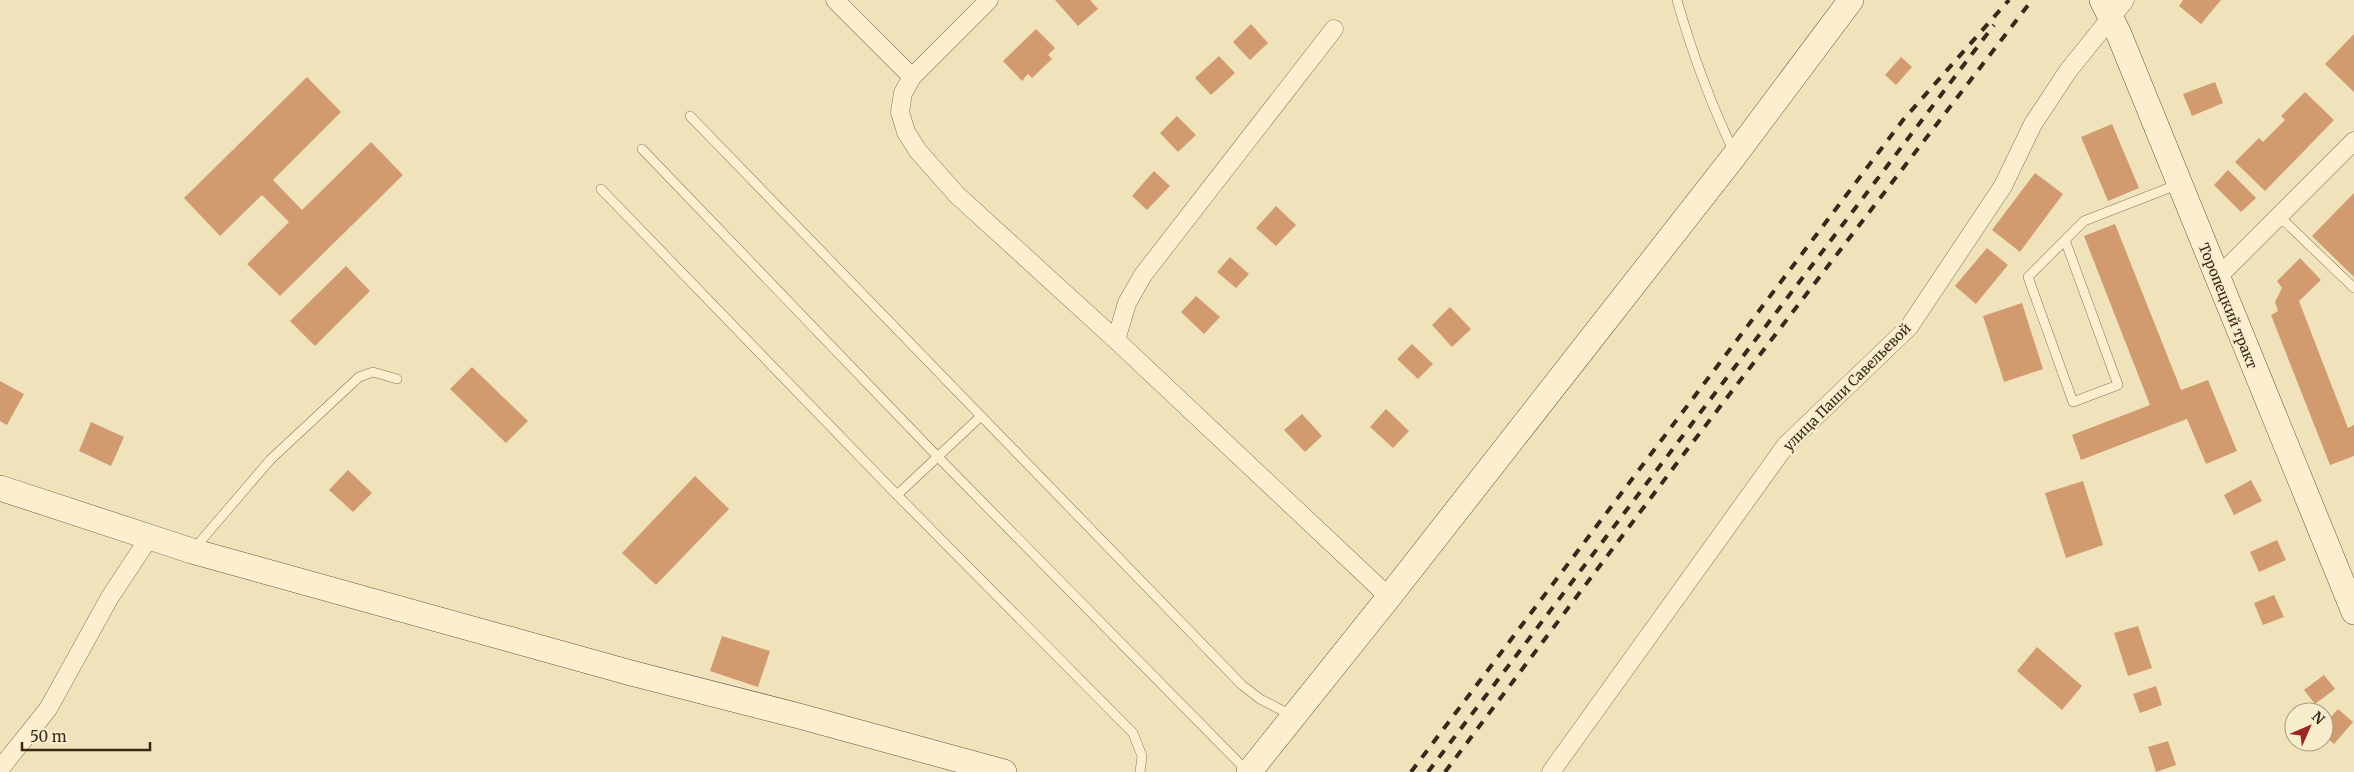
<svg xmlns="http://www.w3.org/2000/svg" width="2354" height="772" viewBox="0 0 2354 772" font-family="Merriweather,serif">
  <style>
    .building { fill: #d19b6f }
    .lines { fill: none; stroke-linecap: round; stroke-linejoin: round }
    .lane-casing { stroke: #897255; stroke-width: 10 }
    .street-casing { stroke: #897255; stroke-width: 19 }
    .secondary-casing { stroke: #6a5338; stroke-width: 26 }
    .lane { stroke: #fbefcf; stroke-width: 9 }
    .street { stroke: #fbefcf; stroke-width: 18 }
    .secondary { stroke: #fbefcf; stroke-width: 25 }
    .rail { stroke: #37291a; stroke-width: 4; stroke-dasharray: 9 9; stroke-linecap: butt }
    .labels { text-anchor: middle; stroke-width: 5; stroke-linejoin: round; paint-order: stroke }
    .street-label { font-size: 14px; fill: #37291a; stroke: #f7eccc }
  </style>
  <rect width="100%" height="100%" fill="#f0e3bc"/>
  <!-- building -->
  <g class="building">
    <polygon points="1055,0 1090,0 1098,9 1078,26"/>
    <polygon points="2183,0 2221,0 2201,24 2179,6"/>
    <polygon points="1251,24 1268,43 1250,60 1233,42"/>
    <polygon points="1036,29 1055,48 1048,55 1052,59 1032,78 1028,74 1022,81 1003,61"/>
    <polygon points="2354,34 2354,92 2325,64"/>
    <polygon points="1219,56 1235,73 1211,95 1195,78"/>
    <polygon points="1901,57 1912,67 1896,85 1885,75"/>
    <polygon points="307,77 341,112 273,180 302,210 371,142 403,175 280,296 247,264 289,222 262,195 220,236 184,198"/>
    <polygon points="2215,82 2223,103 2192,116 2183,94"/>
    <polygon points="2305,92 2334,120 2265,191 2235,162 2259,138 2263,142 2285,120 2281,116"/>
    <polygon points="1177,116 1196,135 1178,152 1160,133"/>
    <polygon points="2112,124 2139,188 2108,201 2081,137"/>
    <polygon points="2228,170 2256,198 2241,212 2214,185"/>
    <polygon points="1154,171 1170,186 1147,210 1132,196"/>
    <polygon points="2035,173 2063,194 2020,252 1992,230"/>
    <polygon points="2354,193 2354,277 2312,236"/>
    <polygon points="1276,206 1296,225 1276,246 1256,228"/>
    <polygon points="2115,224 2181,390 2208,380 2237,451 2206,464 2187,419 2081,460 2072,435 2150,405 2084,236"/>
    <polygon points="1987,248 2008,265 1976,304 1955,286"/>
    <polygon points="1230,257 1249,274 1236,288 1217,272"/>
    <polygon points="2300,258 2321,280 2299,301 2348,428 2354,425 2354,456 2330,465 2271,315 2278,311 2275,302 2282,288 2277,281"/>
    <polygon points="346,266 370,291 315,346 290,321"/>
    <polygon points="1196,296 1220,317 1204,334 1181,312"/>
    <polygon points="2022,303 2043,369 2004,382 1983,316"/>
    <polygon points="1450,307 1471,329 1452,347 1432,325"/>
    <polygon points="1412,344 1433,364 1418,379 1397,359"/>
    <polygon points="472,367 528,421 506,443 450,389"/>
    <polygon points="0,381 24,394 7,425 0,421"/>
    <polygon points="1386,409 1409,431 1393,448 1370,427"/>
    <polygon points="1302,414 1322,436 1305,452 1284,430"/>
    <polygon points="91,422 124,437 111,466 79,451"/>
    <polygon points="348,470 372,493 353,512 329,490"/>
    <polygon points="695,476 729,509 656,585 622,553"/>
    <polygon points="2251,480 2262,501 2234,515 2224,495"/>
    <polygon points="2083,481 2103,545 2066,558 2045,493"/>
    <polygon points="2277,540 2286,560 2259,572 2250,552"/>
    <polygon points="2274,595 2284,617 2263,625 2254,603"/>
    <polygon points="2138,626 2152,668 2128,676 2114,633"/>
    <polygon points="722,636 770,651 758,687 710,671"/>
    <polygon points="2037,647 2082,686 2062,710 2017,671"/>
    <polygon points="2324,675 2335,689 2315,704 2304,690"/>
    <polygon points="2156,686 2162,705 2140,713 2133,694"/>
    <polygon points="2338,709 2353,722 2334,744 2324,735 2324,725"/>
    <polygon points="2168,741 2176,765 2156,772 2148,747"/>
  </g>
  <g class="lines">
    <!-- lane casing -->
    <g class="lane-casing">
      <g id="lane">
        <path d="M1677 0C1692 53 1710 102 1734 152"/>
        <polyline points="690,116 1242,685 1260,699 1293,716"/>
        <polyline points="642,149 937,456 1248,772"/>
        <polyline points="601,189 897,495 1133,733 1142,756 1140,772"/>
        <polyline points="2279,216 2354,288"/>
        <polyline points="2065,240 2118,385 2073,402 2028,277 2084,221 2179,184"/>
        <polyline points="897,495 980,417"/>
        <polyline points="193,550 270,460 359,377 373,372 397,379"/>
      </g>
    </g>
    <!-- street casing -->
    <g class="street-casing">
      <g id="street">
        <polyline points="835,0 912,77"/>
        <polyline points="989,0 912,77 903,93 900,112 906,132 918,151 957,195 1116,340 1389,597"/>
        <polyline points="2217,278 2354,141"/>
        <polyline points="1116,340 1127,303 1143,275 1334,29"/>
        <polyline points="0,769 48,709 110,597 149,538"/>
        <polyline points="1551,772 1786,445 1909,327 2003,186 2033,124 2068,71 2125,0"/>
      </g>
    </g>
    <!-- secondary casing -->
    <g class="secondary-casing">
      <g id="secondary">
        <polyline points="2102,0 2118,32 2354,612"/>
        <polyline points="0,488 192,551 631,673 799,716 1004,772"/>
        <polyline points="1249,772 1389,597 1735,155 1851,0"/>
      </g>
    </g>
    <!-- lane -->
    <use href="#lane" class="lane"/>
    <!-- street -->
    <use href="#street" class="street"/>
    <!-- secondary -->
    <use href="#secondary" class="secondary"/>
    <!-- rail -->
    <g class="rail">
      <polyline points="1411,772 1903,120 2009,0"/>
      <polyline points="1428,772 1994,25"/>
      <polyline points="1445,772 1683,455 2032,0"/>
    </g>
  </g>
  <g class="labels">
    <!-- street labels -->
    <g class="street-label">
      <text transform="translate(2228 306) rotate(68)" y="5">Торопецкий тракт</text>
      <text transform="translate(1847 387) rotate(-45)" y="5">улица Паши Савельевой</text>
    </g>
  </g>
  <!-- north arrow -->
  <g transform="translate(2309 727) rotate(45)"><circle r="24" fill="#f7eccc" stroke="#aa9e85"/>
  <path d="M0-4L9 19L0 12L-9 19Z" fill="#9b2521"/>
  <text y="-8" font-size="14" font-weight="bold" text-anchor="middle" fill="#37291a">N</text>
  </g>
  <!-- scale -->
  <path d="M22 742v8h128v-8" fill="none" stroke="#37291a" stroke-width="2.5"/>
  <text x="30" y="742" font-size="15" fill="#37291a" stroke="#f7eccc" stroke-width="4" paint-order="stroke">50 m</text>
</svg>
